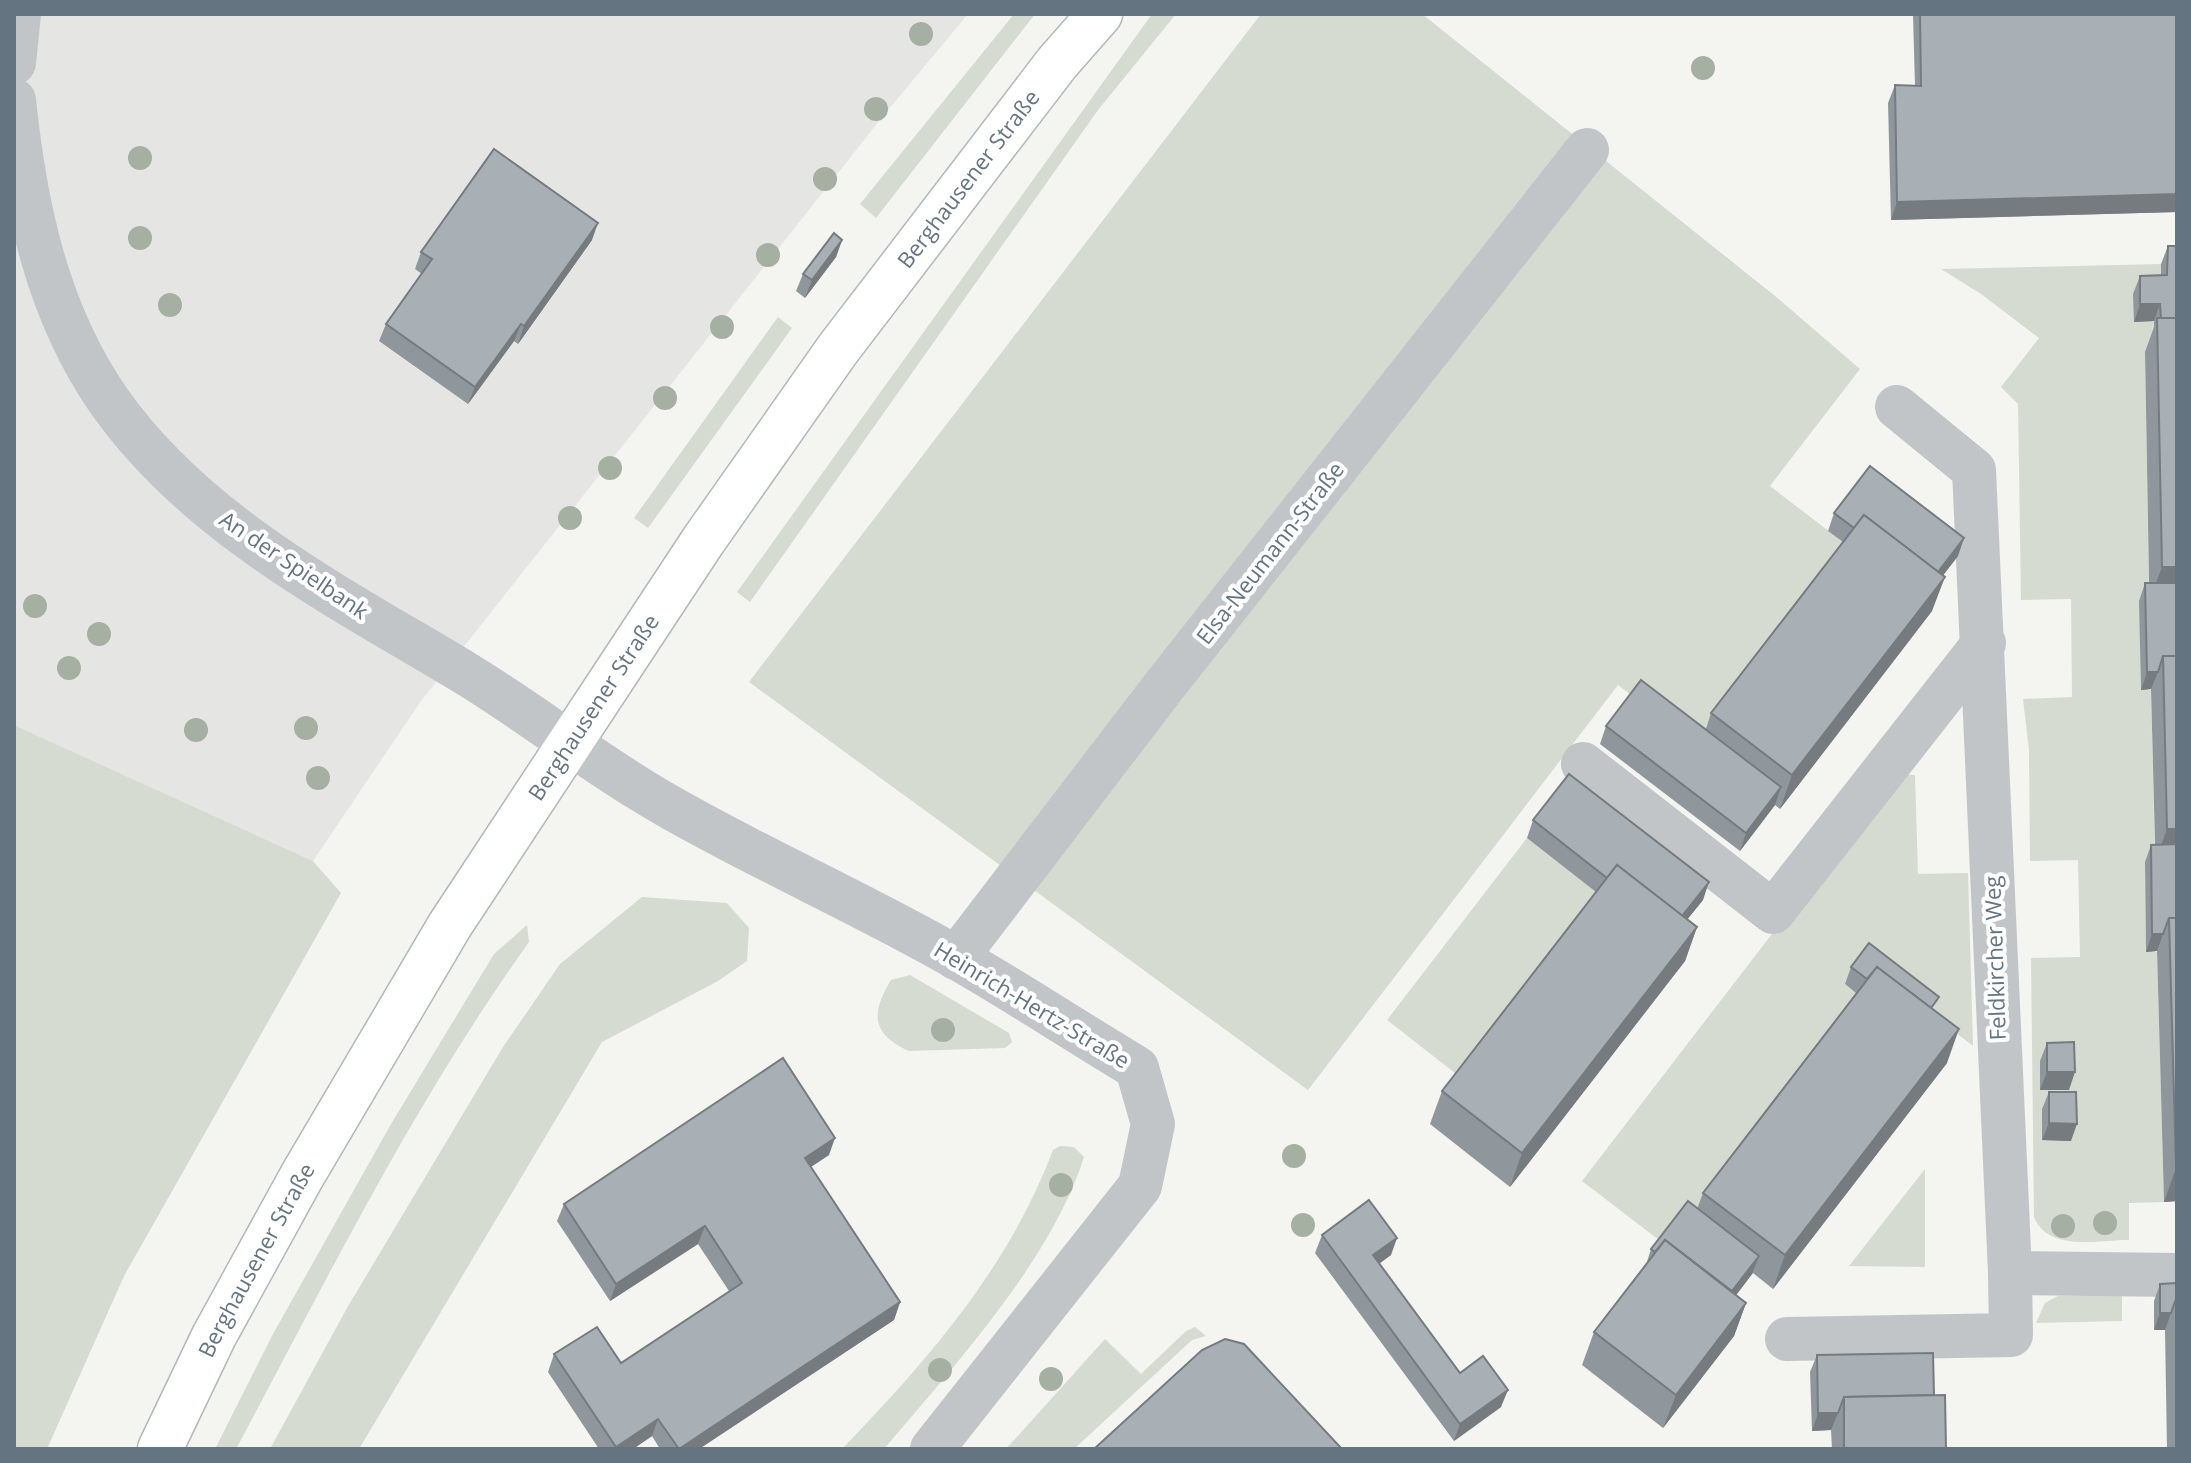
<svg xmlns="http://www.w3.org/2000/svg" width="2191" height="1463" viewBox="0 0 2191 1463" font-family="'Open Sans',sans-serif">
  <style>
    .built { fill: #e5e6e4 }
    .green { fill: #d5dbd1 }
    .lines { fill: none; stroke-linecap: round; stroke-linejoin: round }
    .secondary-casing { stroke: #b2b7bb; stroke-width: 47 }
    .street { stroke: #c2c5c8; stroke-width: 44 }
    .secondary { stroke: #fff; stroke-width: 44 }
    .tree { fill: #a6b0a2 }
    .wall { fill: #90979c }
    .shaded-wall { fill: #767b7f }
    .building { fill: #a8b0b5; stroke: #767b7f; stroke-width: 2 }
    .labels { text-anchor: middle; stroke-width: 8; stroke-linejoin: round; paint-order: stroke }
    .street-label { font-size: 22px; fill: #647481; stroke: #fff }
  </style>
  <rect width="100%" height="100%" fill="#f4f4f0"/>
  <!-- built -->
  <polygon class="built" points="14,14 968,14 883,116 421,701 313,861 14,725"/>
  <!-- green -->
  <g class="green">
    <polygon points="1014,14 1035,14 876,218 860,204"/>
    <polygon points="1152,14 1176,14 1098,110 750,602 737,592"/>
    <polygon points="1261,14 1422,14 1775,296 1860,369 1770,486 1852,549 1699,747 1618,685 1308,1090 749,682"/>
    <path d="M2161 264V293L2134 322 2154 321 2155 351 2145 352 2149 601C2140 631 2140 657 2141 689L2151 690 2155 862 2145 863 2146 951 2157 952 2164 1202 2129 1203V1240C2097 1240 2048 1252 2034 1217L2031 958 2080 957 2078 860 2030 861 2029 750 2023 699 2072 697 2071 599 2021 600 2018 404 2001 387 2039 338 1981 294 1941 269Z"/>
    <polygon points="778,317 792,328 648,528 634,518"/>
    <polygon points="14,725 313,861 341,893 124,1276 47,1449 14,1449"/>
    <polygon points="1895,774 1915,775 1918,874 1968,873 1973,1046 1862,960 1845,984 1865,1000 1691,1226 1663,1243 1582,1181"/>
    <polygon points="1527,838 1605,898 1464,1080 1387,1020"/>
    <polygon points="642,897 727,903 749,928 747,961 718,981 602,1042 359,1449 270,1449 347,1308 503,1047 560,964"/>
    <path d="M527 925 529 942C415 1101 328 1277 236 1449H215L273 1334 391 1124 494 954Z"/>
    <path d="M910 975 1009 1033 1012 1042 1005 1048 909 1051C871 1034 871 1013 891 980Z"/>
    <path d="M1060 1146 1074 1147 1084 1157C1051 1261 954 1366 884 1449H842C928 1360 1009 1267 1053 1150Z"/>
    <polygon points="1925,1168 1925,1267 1849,1266 1925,1169"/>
    <polygon points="2122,1294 2122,1321 2036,1323 2045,1303 2058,1296"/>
    <polygon points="1195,1327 1206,1336 1192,1340 1074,1449 1006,1449 1105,1339 1141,1374 1186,1331"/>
  </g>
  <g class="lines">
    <!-- secondary casing -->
    <g class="secondary-casing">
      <g id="secondary">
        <path id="s1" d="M160 1449 214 1336 302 1176 450 925 703 541 838 349 1057 63 1100 14"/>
      </g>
    </g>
    <!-- street -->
    <g class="street">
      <polyline points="14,63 19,14"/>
      <path d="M14 100C25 206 47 312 109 401 196 525 339 597 465 673 534 715 597 766 668 806 762 860 863 904 957 958 1018 993 1077 1032 1137 1068L1153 1124 1140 1186 932 1449"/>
      <polyline points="1897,407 1974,470 2010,1273 2177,1275"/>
      <polyline points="1583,764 1773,912 1984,643"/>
      <polyline points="956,958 1161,690 1587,150"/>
      <polyline points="1787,1339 2011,1335 2010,1273"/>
    </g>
    <!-- secondary -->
    <use href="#secondary" class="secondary"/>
  </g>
  <!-- trees -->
  <g class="tree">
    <circle cx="921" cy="34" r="12"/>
    <circle cx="1703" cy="68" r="12"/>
    <circle cx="876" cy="109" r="12"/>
    <circle cx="140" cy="158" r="12"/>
    <circle cx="825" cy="179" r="12"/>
    <circle cx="140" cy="238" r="12"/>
    <circle cx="768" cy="255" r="12"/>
    <circle cx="170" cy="305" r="12"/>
    <circle cx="722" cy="327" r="12"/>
    <circle cx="665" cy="398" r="12"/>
    <circle cx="610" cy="468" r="12"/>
    <circle cx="570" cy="518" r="12"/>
    <circle cx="35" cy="606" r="12"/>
    <circle cx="99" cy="634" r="12"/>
    <circle cx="69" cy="668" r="12"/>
    <circle cx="306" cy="728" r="12"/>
    <circle cx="196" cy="730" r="12"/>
    <circle cx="318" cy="778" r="12"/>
    <circle cx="943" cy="1030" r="12"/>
    <circle cx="1294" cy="1156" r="12"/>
    <circle cx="1061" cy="1185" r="12"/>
    <circle cx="2105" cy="1223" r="12"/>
    <circle cx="1303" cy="1225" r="12"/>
    <circle cx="2063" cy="1226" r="12"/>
    <circle cx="940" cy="1370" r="12"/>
    <circle cx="1051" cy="1379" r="12"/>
  </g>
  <!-- wall -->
  <g class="wall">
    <polygon points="1913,14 2177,14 2177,212 1891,220 1888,103 1895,85 1915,86"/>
    <polygon points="592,240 518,344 514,341 468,404 379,341 386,324 422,274 415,269 421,252"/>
    <polygon points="842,240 836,257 805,298 796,291 803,274"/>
    <polygon points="2168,246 2177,1201 2164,1202 2157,951 2146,952 2145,862 2151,845 2155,845 2151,689 2141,690 2139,601 2145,583 2149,583 2145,352 2154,327 2154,321 2134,322 2133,294 2140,276 2161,276 2161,264"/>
    <polygon points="1834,513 1958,556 1942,576 1932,611 1780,809 1775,805 1740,851 1600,744 1606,726 1706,729 1711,713 1843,542 1828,531"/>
    <polygon points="1533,820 1703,900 1687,919 1697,927 1685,961 1510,1187 1430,1124 1442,1091 1596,892 1527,838"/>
    <polygon points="1851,967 1934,1010 1947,1063 1773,1289 1753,1273 1736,1295 1746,1303 1734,1336 1663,1428 1582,1365 1594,1332 1646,1265 1651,1249 1697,1209 1703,1193 1856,993 1845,984"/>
    <polygon points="2047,1043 2069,1090 2040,1090 2040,1061"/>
    <polygon points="2049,1092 2071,1141 2042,1140 2042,1109"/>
    <polygon points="829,1155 811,1167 900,1302 894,1320 699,1449 660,1449 652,1436 633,1449 599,1449 548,1372 554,1354 621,1363 729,1291 698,1244 610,1301 557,1221 564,1204"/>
    <polygon points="1322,1235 1391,1255 1379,1263 1460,1373 1501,1407 1454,1441 1315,1253"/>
    <polygon points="2177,1283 2177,1449 2167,1449 2165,1330 2154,1330 2154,1301 2160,1284"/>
    <polygon points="1817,1355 1934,1395 1946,1449 1832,1449 1831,1430 1812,1431 1810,1372"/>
  </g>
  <!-- shaded-wall -->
  <g class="shaded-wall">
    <polygon points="2177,194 2177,212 1891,220 1897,202"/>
    <polygon points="598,223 592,240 518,344 524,326"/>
    <polygon points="842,240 836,257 805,298 812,280"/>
    <polygon points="2140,304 2160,304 2154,321 2134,322"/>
    <polygon points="521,324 514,341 468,404 475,387"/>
    <polygon points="1964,538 1958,556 1922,603 1928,585"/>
    <polygon points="2162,567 2177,567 2177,600 2149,601"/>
    <polygon points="1945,577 1932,611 1780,809 1792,775"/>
    <polygon points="2147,672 2158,672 2151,689 2141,690"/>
    <polygon points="1781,787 1775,805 1740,851 1746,833"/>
    <polygon points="2167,829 2177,829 2177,862 2155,862"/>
    <polygon points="1709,882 1703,900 1666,946 1672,929"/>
    <polygon points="1697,927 1685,961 1510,1187 1522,1153"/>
    <polygon points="2152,934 2163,934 2157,951 2146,952"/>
    <polygon points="1959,1029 1947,1063 1773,1289 1785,1255"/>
    <polygon points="2047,1072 2075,1072 2069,1090 2040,1090"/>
    <polygon points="2049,1123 2077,1124 2071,1141 2042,1140"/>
    <polygon points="835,1138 829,1155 798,1175 805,1158"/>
    <polygon points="2176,1168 2177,1201 2164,1202"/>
    <polygon points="705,1226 698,1244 610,1301 616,1284"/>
    <polygon points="1397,1238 1391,1255 1367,1273 1373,1255"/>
    <polygon points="1759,1256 1752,1274 1716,1322 1722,1304"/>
    <polygon points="900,1302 894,1320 699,1449 679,1449"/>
    <polygon points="1746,1303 1734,1336 1663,1428 1676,1395"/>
    <polygon points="2160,1313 2171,1313 2165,1330 2154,1330"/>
    <polygon points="1508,1390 1501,1407 1454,1441 1460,1424"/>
    <polygon points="1818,1413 1838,1413 1831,1430 1812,1431"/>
    <polygon points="658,1419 652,1436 633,1449 615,1449 616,1447"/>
  </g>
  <!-- building -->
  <g class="building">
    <polygon points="1920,14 2177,14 2177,194 1897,202 1895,85 1921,86"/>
    <polygon points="494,149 598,223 524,326 521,324 475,387 386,324 432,259 421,252"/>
    <polygon points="834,233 842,240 812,280 803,274"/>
    <polygon points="2168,246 2177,246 2177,318 2161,318 2160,304 2140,304 2140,276 2167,275"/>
    <polygon points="2157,318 2177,318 2177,567 2162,567"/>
    <polygon points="1870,466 1964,538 1938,572 1864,515 1854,528 1834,513"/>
    <polygon points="1864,515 1945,577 1792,775 1711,713"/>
    <polygon points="2145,583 2177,583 2177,656 2163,656 2158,672 2147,672"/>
    <polygon points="2163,656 2177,656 2177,829 2167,829"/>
    <polygon points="1641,680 1781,787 1746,833 1606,726"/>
    <polygon points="1569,774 1709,882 1682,916 1617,865 1607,878 1533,820"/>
    <polygon points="2177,844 2177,918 2169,918 2163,934 2152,934 2151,845"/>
    <polygon points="1617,865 1697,927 1522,1153 1442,1091"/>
    <polygon points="2169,918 2177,918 2177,1168 2176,1168"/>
    <polygon points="1869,943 1939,997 1931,1008 1877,967 1867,979 1851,967"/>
    <polygon points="1877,967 1959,1029 1785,1255 1703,1193"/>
    <polygon points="2074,1042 2075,1072 2047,1072 2047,1043"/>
    <polygon points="783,1058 835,1138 805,1158 900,1302 679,1449 658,1419 616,1447 554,1354 597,1327 621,1363 742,1283 705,1226 616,1284 564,1204"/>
    <polygon points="2049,1092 2076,1092 2077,1124 2049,1123"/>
    <polygon points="1369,1200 1397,1238 1373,1255 1460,1373 1483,1356 1508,1390 1460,1424 1322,1235"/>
    <polygon points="1688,1201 1759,1256 1732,1291 1665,1240 1655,1252 1651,1249"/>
    <polygon points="1665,1240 1746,1303 1676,1395 1594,1332"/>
    <polygon points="2177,1283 2177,1296 2171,1313 2160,1313 2160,1284"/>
    <polygon points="1225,1339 1244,1344 1342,1449 1094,1449 1202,1350"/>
    <polygon points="1933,1353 1934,1395 1844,1397 1838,1413 1818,1413 1817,1355"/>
    <polygon points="1945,1395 1946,1449 1844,1449 1844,1397"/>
  </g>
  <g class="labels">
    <!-- street labels -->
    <g class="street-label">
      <text dy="8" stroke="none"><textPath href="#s1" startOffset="1508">Berghausener Straße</textPath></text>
      <text transform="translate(1270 553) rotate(-52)" y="8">Elsa-Neumann-Straße</text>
      <text transform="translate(294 565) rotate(34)" y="8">An der Spielbank</text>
      <text dy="8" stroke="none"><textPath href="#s1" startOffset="860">Berghausener Straße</textPath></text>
      <text transform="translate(1995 958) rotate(-92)" y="8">Feldkircher Weg</text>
      <text transform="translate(1032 1005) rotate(31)" y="8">Heinrich-Hertz-Straße</text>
      <text dy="8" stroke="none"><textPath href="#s1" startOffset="212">Berghausener Straße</textPath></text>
    </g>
  </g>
  <!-- border -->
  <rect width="2191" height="1463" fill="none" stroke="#647481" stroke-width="32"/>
</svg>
